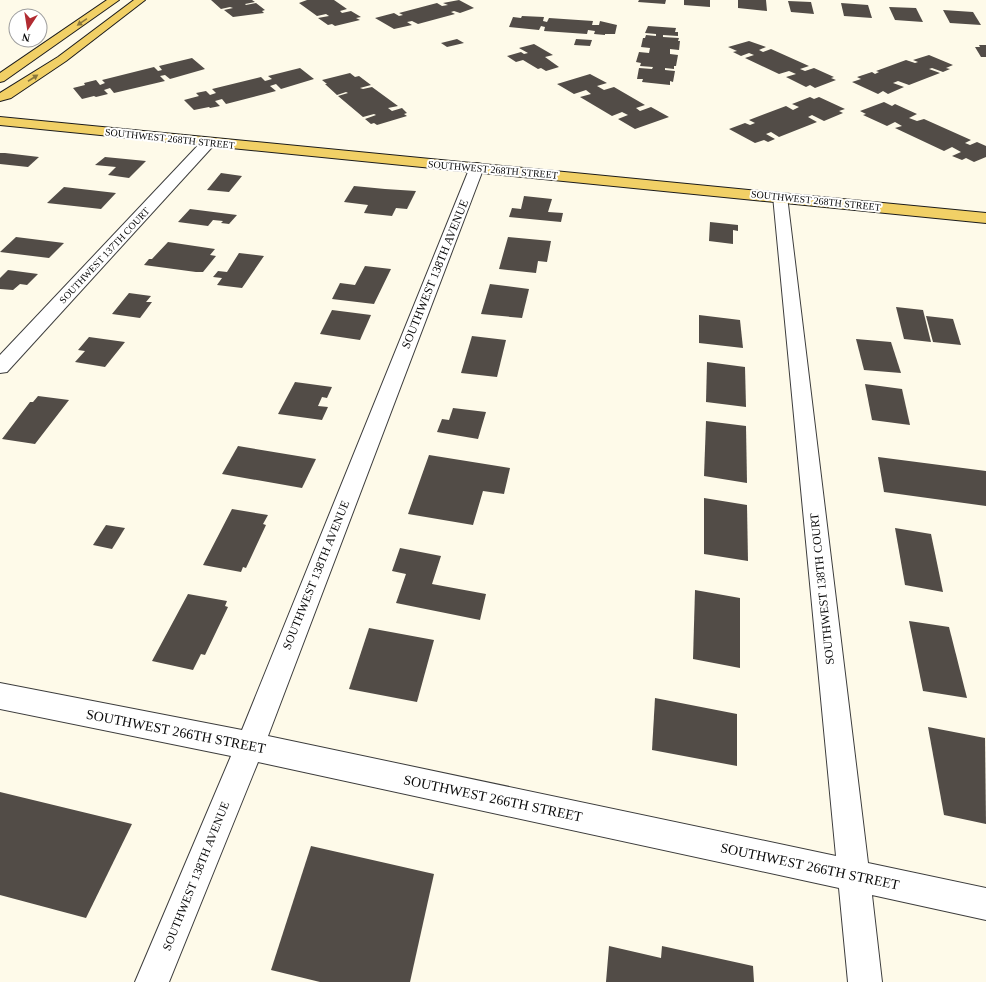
<svg xmlns="http://www.w3.org/2000/svg" width="986" height="982" viewBox="0 0 986 982" font-family="Georgia,serif">
  <style>
    .building { fill: #524c47 }
    .lines { fill: none; stroke-linecap: round; stroke-linejoin: round }
    .minor-casing { stroke: #3d3d3d; stroke-width: 2 }
    .major-casing { stroke: #1b1b1b; stroke-width: 2 }
    .minor { fill: #fff; fill-rule: evenodd }
    .major { fill: #f1d066; fill-rule: evenodd }
    .oneway { fill: #89773d }
    .labels { text-anchor: middle; stroke-width: 4; stroke-linejoin: round; paint-order: stroke }
    .far-street-label { font-size: 10px; fill: #0a0a0a; stroke: #fff }
    .street-label { font-size: 12px; fill: #0a0a0a; stroke: #fff }
    .near-street-label { font-size: 14px; fill: #0a0a0a; stroke: #fff }
  </style>
  <rect width="100%" height="100%" fill="#fefae9"/>
  <!-- building -->
  <g class="building">
    <polygon points="211,0 252,0 255,2 245,4 246,5 256,3 265,10 262,11 264,13 233,17 224,10 233,8 230,7 221,9"/>
    <polygon points="307,0 334,0 347,9 340,11 342,13 351,11 361,17 356,18 360,20 335,26 332,24 328,25 318,18 329,16 326,14 317,16 299,3"/>
    <polygon points="459,0 474,8 460,13 454,11 451,12 455,14 418,24 412,21 407,22 412,25 394,29 375,18 394,13 399,16 403,15 399,13 437,3 442,6 448,5 443,3"/>
    <polygon points="639,0 666,0 665,4 638,2"/>
    <polygon points="684,0 710,0 710,7 684,5"/>
    <polygon points="738,0 766,0 767,11 738,8"/>
    <polygon points="788,1 811,2 814,14 791,12"/>
    <polygon points="841,3 868,5 872,18 844,16"/>
    <polygon points="889,7 916,8 923,22 895,20"/>
    <polygon points="943,10 973,12 981,25 950,23"/>
    <polygon points="522,16 544,17 543,21 547,22 549,18 593,21 592,25 599,25 600,21 617,25 615,34 605,34 605,35 594,34 595,31 588,30 587,34 544,31 545,27 541,26 539,30 509,27 513,17 521,18"/>
    <polygon points="648,26 676,28 675,32 678,32 678,36 663,35 663,37 679,38 678,41 680,41 679,50 670,49 670,54 678,55 676,66 674,66 674,69 665,68 665,70 675,71 673,82 670,81 670,85 642,82 643,79 637,79 639,68 652,69 653,67 640,66 641,63 636,62 639,52 649,53 650,48 641,47 643,38 645,38 646,35 656,36 656,34 645,33"/>
    <polygon points="457,39 464,43 447,47 441,43"/>
    <polygon points="576,39 592,40 590,46 574,45"/>
    <polygon points="749,41 766,47 759,50 763,52 771,49 809,66 800,69 805,71 814,68 834,77 831,78 836,80 815,88 810,85 806,87 786,77 796,74 789,71 779,74 745,58 754,55 749,53 741,56 733,52 737,51 728,47"/>
    <polygon points="534,44 553,55 545,57 559,67 546,71 541,68 538,69 523,60 516,62 507,56 521,52 524,54 528,53 519,48"/>
    <polygon points="979,45 986,45 986,57 981,57 975,47 980,47"/>
    <polygon points="929,55 953,65 946,68 950,69 943,72 932,68 929,69 940,73 909,85 898,81 893,83 904,87 888,94 883,91 878,94 852,82 861,79 857,77 872,72 875,74 879,72 876,71 906,60 915,63 918,62 913,60"/>
    <polygon points="192,58 205,69 170,79 165,75 160,76 165,81 114,93 110,88 104,90 108,94 96,97 94,96 82,99 73,88 85,85 84,83 96,80 100,85 105,83 102,80 154,67 158,71 162,70 159,66"/>
    <polygon points="300,68 314,79 281,89 276,84 270,86 276,91 226,104 222,99 215,101 220,106 210,108 209,107 194,110 184,100 199,96 196,93 206,91 210,95 216,93 212,89 261,77 265,81 272,79 268,76"/>
    <polygon points="350,73 355,77 359,76 371,85 360,88 363,89 372,87 398,106 388,108 392,111 402,108 407,113 404,114 407,116 377,125 374,123 371,124 365,119 376,115 374,114 363,117 338,96 348,93 346,92 337,95 325,84 327,84 322,80"/>
    <polygon points="590,74 607,83 597,86 604,90 614,87 645,105 636,108 640,111 651,107 669,117 635,129 618,119 628,115 622,112 612,116 580,97 591,94 586,90 574,94 557,84"/>
    <polygon points="810,97 814,99 819,97 845,109 839,111 843,113 824,121 812,115 808,117 817,122 779,137 771,132 766,134 775,139 768,142 764,140 755,143 729,129 745,123 750,125 755,123 749,120 786,106 793,110 799,107 792,104"/>
    <polygon points="884,102 892,106 895,104 917,114 909,118 917,121 924,119 971,140 965,143 970,145 977,142 986,146 986,157 974,162 966,158 962,160 952,156 961,152 952,147 944,151 895,128 902,126 895,122 887,126 863,115 866,114 860,111"/>
    <polygon points="0,153 5,153 39,157 28,167 0,164"/>
    <polygon points="105,157 146,161 129,178 108,175 116,167 95,165"/>
    <polygon points="221,173 242,176 229,192 207,190"/>
    <polygon points="354,186 385,189 416,191 407,209 396,208 392,216 364,213 368,205 344,202"/>
    <polygon points="64,187 116,193 101,209 47,203"/>
    <polygon points="524,196 552,199 548,212 563,213 561,222 509,217 512,208 521,209"/>
    <polygon points="190,209 237,215 229,224 221,223 223,221 213,220 208,226 178,222"/>
    <polygon points="710,222 738,225 738,231 733,230 733,244 709,241"/>
    <polygon points="16,237 64,243 49,258 0,252"/>
    <polygon points="508,237 551,241 547,262 538,261 536,273 499,269"/>
    <polygon points="168,242 215,249 210,255 216,256 203,272 196,272 144,265 149,259 152,259"/>
    <polygon points="239,253 264,256 242,288 217,285 222,278 213,277 218,271 227,272"/>
    <polygon points="365,266 391,269 374,304 332,299 340,283 355,285"/>
    <polygon points="8,270 38,274 27,285 20,284 13,290 0,289 0,278"/>
    <polygon points="490,284 529,289 522,318 481,314"/>
    <polygon points="129,293 151,296 146,302 152,302 140,318 112,314"/>
    <polygon points="896,307 923,310 931,342 904,339"/>
    <polygon points="332,310 371,315 360,340 320,334"/>
    <polygon points="699,315 740,320 743,348 699,343"/>
    <polygon points="926,316 953,319 961,345 933,342"/>
    <polygon points="472,336 506,340 497,377 461,373"/>
    <polygon points="89,337 125,342 105,367 75,362 85,351 78,350"/>
    <polygon points="856,339 891,342 901,373 864,370"/>
    <polygon points="707,362 745,367 746,407 706,402"/>
    <polygon points="295,382 332,387 327,398 322,397 318,406 328,407 322,420 278,414"/>
    <polygon points="865,384 902,389 910,425 872,420"/>
    <polygon points="38,396 69,400 35,444 2,439 30,402 33,402"/>
    <polygon points="453,408 486,412 478,439 437,432 442,419 449,420"/>
    <polygon points="706,421 746,426 747,483 704,476"/>
    <polygon points="238,446 316,459 302,488 222,474"/>
    <polygon points="429,455 510,468 504,494 483,491 473,525 408,514"/>
    <polygon points="878,457 986,471 986,506 884,492"/>
    <polygon points="704,498 747,505 748,561 704,554"/>
    <polygon points="232,509 268,515 263,524 266,525 246,568 243,567 241,572 203,565"/>
    <polygon points="106,525 125,528 112,549 93,545"/>
    <polygon points="895,528 931,534 943,592 905,585"/>
    <polygon points="400,548 441,556 432,584 486,594 480,620 396,603 406,574 392,571"/>
    <polygon points="695,590 740,598 740,668 693,659"/>
    <polygon points="188,594 227,601 225,606 228,607 205,655 201,654 193,670 152,661"/>
    <polygon points="909,621 949,627 967,698 923,691"/>
    <polygon points="369,628 434,640 417,702 349,689"/>
    <polygon points="655,698 737,714 737,766 652,750"/>
    <polygon points="928,727 985,738 986,824 944,815"/>
    <polygon points="0,792 132,824 86,918 0,895"/>
    <polygon points="311,846 434,874 410,982 320,982 271,970"/>
    <polygon points="609,946 661,958 662,946 753,966 754,982 606,982"/>
  </g>
  <g class="lines">
    <!-- minor casing -->
    <g class="minor-casing">
      <g id="minor">
        <polygon points="209,138 214,139 216,142 214,145 7,372 0,373 0,355 204,139"/>
        <polygon points="477,163 482,164 484,167 268,736 836,856 773,196 775,193 785,193 787,196 868,863 986,888 986,920 872,895 882,982 848,982 839,888 258,762 169,982 135,982 231,756 0,709 0,683 242,730 470,167 472,164"/>
      </g>
    </g>
    <!-- major casing -->
    <g class="major-casing">
      <g id="major">
        <polygon points="107,0 119,0 4,81 0,82 0,73"/>
        <polygon points="134,0 145,0 66,61 11,98 0,101 0,93 58,57"/>
        <polygon points="0,117 986,213 986,223 0,125"/>
      </g>
    </g>
    <!-- minor -->
    <use href="#minor" class="minor"/>
    <!-- major -->
    <use href="#major" class="major"/>
  </g>
  <!-- one-way arrows -->
  <defs><path id="oneway-solid" d="M-6-.8H1V-3.2L6.5 0L1 3.2V.8H-6Z"/></defs>
  <g class="oneway">
    <use href="#oneway-solid" transform="translate(82 22) rotate(146)"/>
    <use href="#oneway-solid" transform="translate(33 78) rotate(-33)"/>
  </g>
  <g class="labels">
    <!-- far-street labels -->
    <g class="far-street-label">
      <text transform="translate(170 138) rotate(6)" y="4">SOUTHWEST 268TH STREET</text>
      <text transform="translate(493 169) rotate(5)" y="4">SOUTHWEST 268TH STREET</text>
      <text transform="translate(816 200) rotate(6)" y="4">SOUTHWEST 268TH STREET</text>
      <text transform="translate(104 255) rotate(-47)" y="4">SOUTHWEST 137TH COURT</text>
    </g>
    <!-- street labels -->
    <g class="street-label">
      <text transform="translate(435 274) rotate(-68)" y="4">SOUTHWEST 138TH AVENUE</text>
      <text transform="translate(316 575) rotate(-68)" y="4">SOUTHWEST 138TH AVENUE</text>
      <text transform="translate(822 589) rotate(-96)" y="4">SOUTHWEST 138TH COURT</text>
      <text transform="translate(196 876) rotate(-68)" y="4">SOUTHWEST 138TH AVENUE</text>
    </g>
    <!-- near-street labels -->
    <g class="near-street-label">
      <text transform="translate(176 731) rotate(11)" y="5">SOUTHWEST 266TH STREET</text>
      <text transform="translate(493 798) rotate(12)" y="5">SOUTHWEST 266TH STREET</text>
      <text transform="translate(810 866) rotate(12)" y="5">SOUTHWEST 266TH STREET</text>
    </g>
  </g>
  <!-- north arrow -->
  <g transform="translate(28 28) rotate(192)"><circle r="19" fill="#ffffff" stroke="#9d9d9d"/>
  <path d="M0-3L7 15L0 10L-7 15Z" fill="#b12b31"/>
  <text y="-6" font-size="11" font-weight="bold" text-anchor="middle" fill="#0a0a0a">N</text>
  </g>
</svg>
